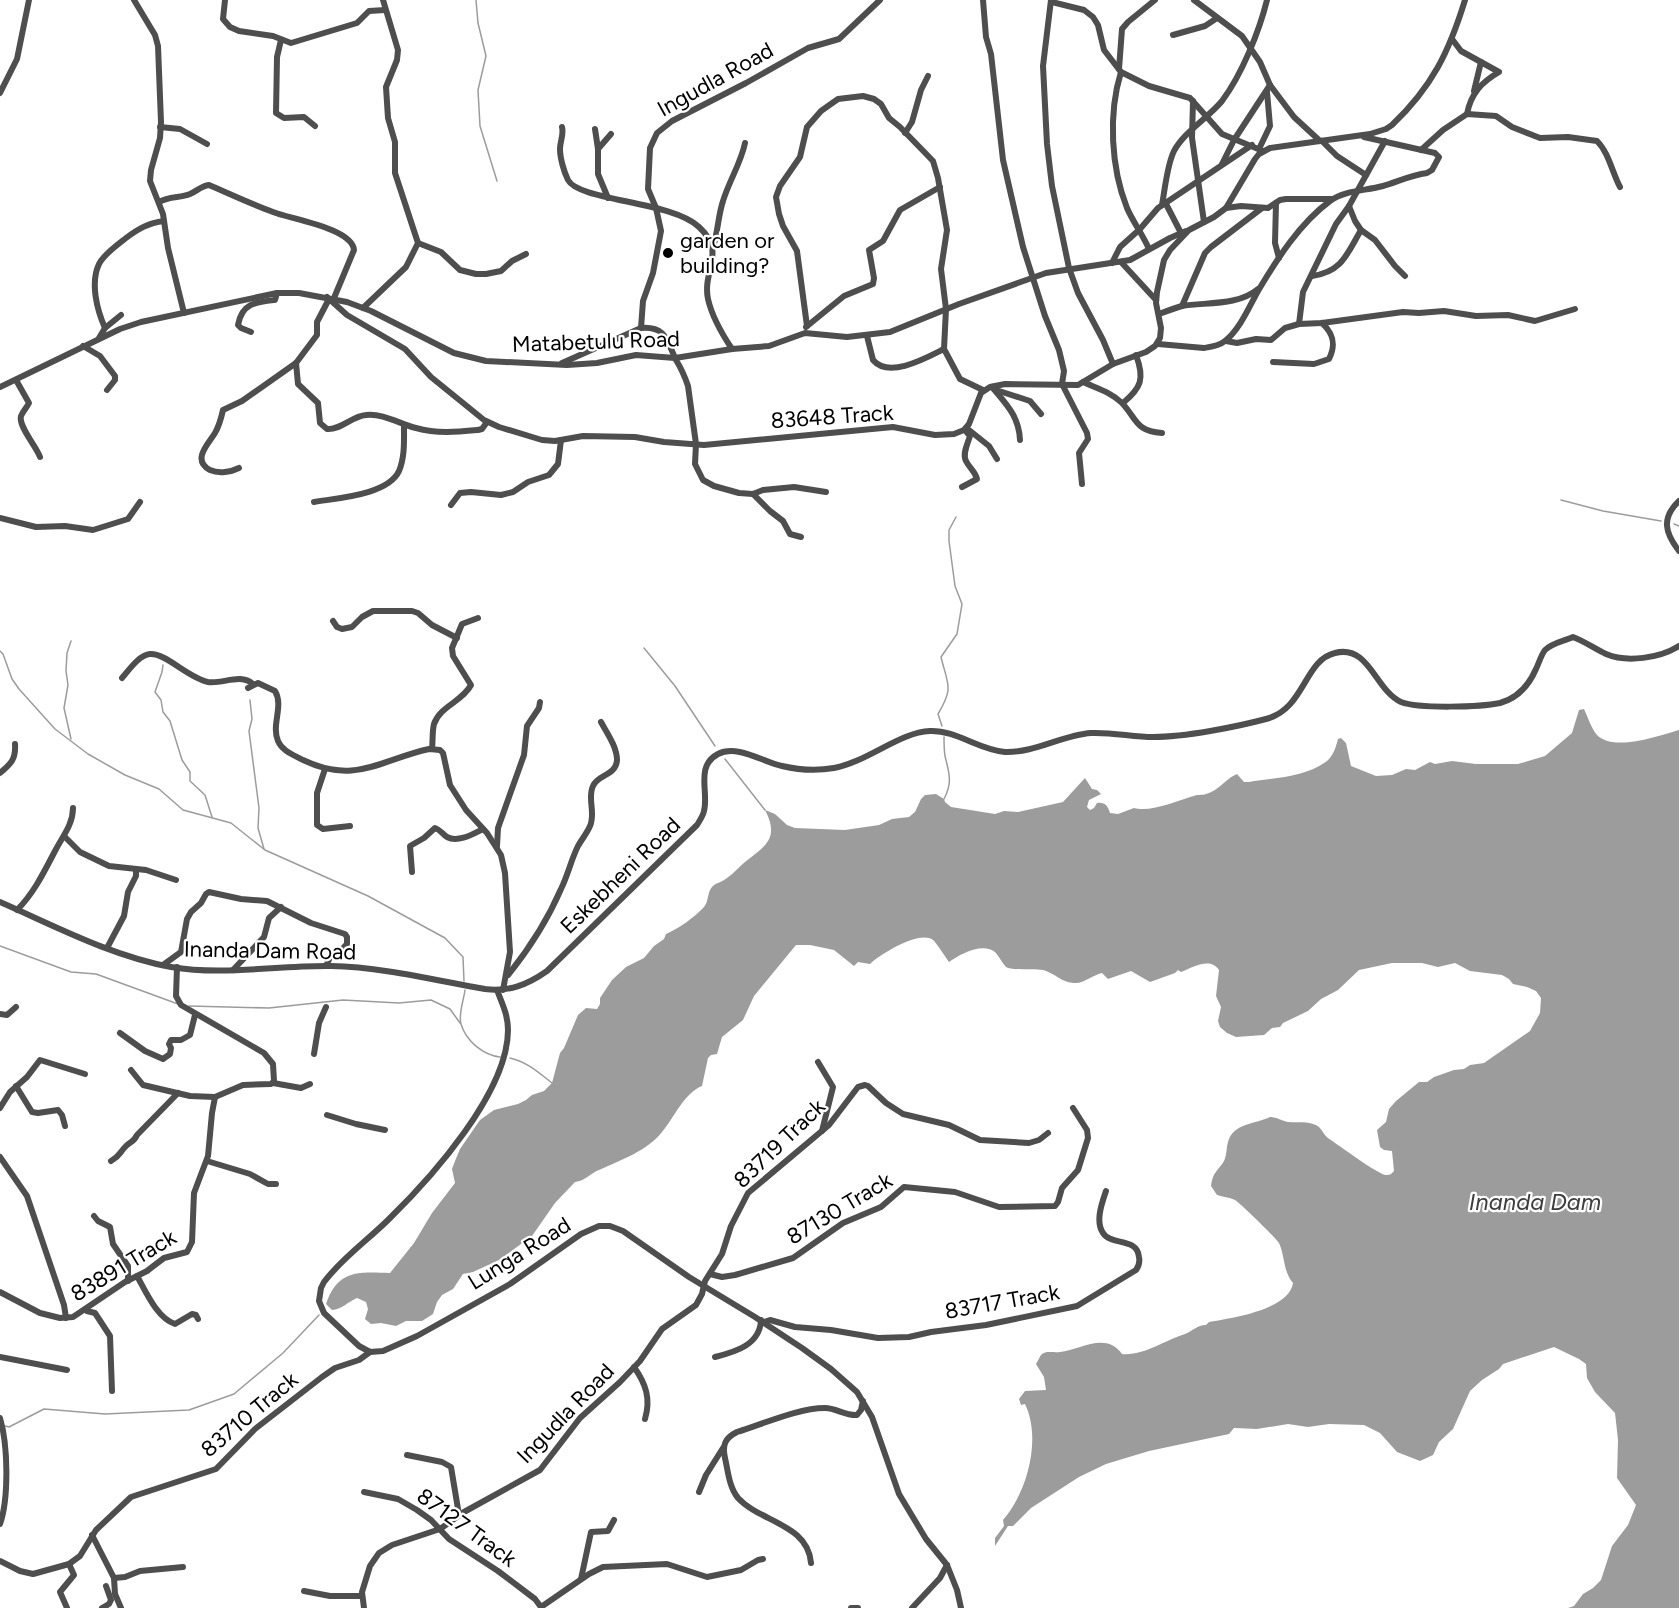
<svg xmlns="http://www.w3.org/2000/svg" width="1679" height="1608" viewBox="0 0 1679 1608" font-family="Figtree,sans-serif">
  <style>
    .water { fill: #9c9c9c }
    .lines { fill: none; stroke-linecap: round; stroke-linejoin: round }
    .stream { stroke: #9c9c9c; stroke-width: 1.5 }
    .minor { stroke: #4e4e4e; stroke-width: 6 }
    .poi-dot { fill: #000; stroke: #fff; stroke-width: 2 }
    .labels { text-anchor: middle; stroke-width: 4.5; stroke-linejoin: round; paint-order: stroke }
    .street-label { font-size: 22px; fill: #000; stroke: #fff }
    .poi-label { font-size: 22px; fill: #000; stroke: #fff; text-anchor: start }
    .water-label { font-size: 24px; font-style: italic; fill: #3d3d3d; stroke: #fff }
  </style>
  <rect width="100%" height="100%" fill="#fff"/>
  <!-- water -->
  <path class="water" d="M1584 709C1588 717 1591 728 1597 735 1614 752 1658 736 1679 730V1608H1568L1574 1606 1583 1594 1593 1588 1601 1580 1612 1546 1628 1525 1636 1505 1617 1478 1618 1440 1615 1413 1595 1392 1587 1378 1586 1364 1579 1359 1554 1347 1503 1364 1499 1369 1482 1380 1470 1391 1453 1429 1439 1442 1433 1455 1420 1461 1397 1452 1380 1433 1364 1425 1329 1424 1308 1427 1288 1424 1257 1429 1234 1428 1229 1434 1149 1451 1106 1464 1079 1477 1031 1508 1013 1526H1008L995 1546V1538L1004 1526 1003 1520C1027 1493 1042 1439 1025 1404L1021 1405 1019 1399 1025 1391 1046 1390 1044 1377 1036 1364C1037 1363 1040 1356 1041 1355 1046 1350 1053 1353 1060 1352 1080 1350 1106 1331 1122 1354 1144 1356 1165 1340 1185 1334 1193 1331 1197 1325 1206 1325L1209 1322C1231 1318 1289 1310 1293 1283 1283 1271 1285 1256 1279 1243 1277 1239 1239 1202 1235 1200 1229 1197 1223 1197 1217 1195L1211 1186C1213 1172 1217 1172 1224 1161 1227 1155 1226 1149 1228 1142 1233 1123 1256 1124 1270 1117 1277 1117 1282 1121 1288 1122 1297 1123 1307 1121 1316 1125 1322 1128 1323 1134 1328 1138 1337 1144 1379 1175 1386 1175 1391 1175 1391 1174 1394 1171L1392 1151 1384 1150 1380 1147 1377 1130 1386 1122 1389 1109 1396 1101 1419 1082H1427L1434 1077 1454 1070 1464 1069 1470 1065 1484 1063 1530 1031 1540 1013 1541 998 1536 991 1527 987 1513 984 1509 979 1502 975 1470 971 1455 963 1438 967 1422 963H1392L1359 970 1338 990 1321 999 1308 1011 1283 1023 1280 1027 1272 1028 1264 1035 1236 1037 1227 1033 1220 1027 1218 1021 1221 1007 1216 996 1219 970C1210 957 1194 967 1181 972L1178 970 1175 973 1150 982 1131 971 1108 979 1102 973C1093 975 1084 983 1076 983 1061 983 1057 974 1043 970 1034 968 1012 971 1006 967 1002 963 999 956 995 952 983 942 960 954 949 962 947 959 935 941 933 940 919 930 881 954 870 964L858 962 854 966 834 950 810 945H796L754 996 743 1020 722 1037 717 1054 711 1055 708 1058 702 1086C684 1093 674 1118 662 1132 647 1151 621 1160 599 1170 591 1173 585 1181 575 1182L555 1203 532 1236 499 1260 473 1272 463 1274 453 1289 442 1295 437 1302 433 1314 422 1321H406L396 1326 381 1323 371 1324 365 1319 368 1309 366 1302 357 1298C349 1301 341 1310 332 1310L326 1304C338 1269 359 1272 390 1273L414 1243 432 1213 455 1183 452 1169 455 1161 460 1149 480 1120 494 1110 518 1104 526 1100 532 1095 544 1091 552 1083 560 1053 564 1048 578 1015 586 1008 597 1009 600 1004V998L612 980 626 967 644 958 654 946 664 939 666 934C678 929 695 917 704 907 709 901 707 893 712 887 715 883 720 883 724 880 731 876 738 868 745 862 765 846 780 839 765 810L775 814 787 825 795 828 845 830 879 825 892 819 909 817 915 812 921 799 925 795 936 794 944 799 945 802 951 807 970 810 995 814 1004 811 1018 812 1063 802 1085 778 1092 789 1097 790 1101 794 1089 800 1087 807 1090 810 1094 808 1097 803C1105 802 1108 806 1110 813L1118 814 1134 808C1150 813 1179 800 1197 795 1216 796 1223 780 1237 774L1244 782H1249C1274 778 1306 777 1327 761 1333 756 1336 747 1338 739L1341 738 1346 743 1351 766 1376 776 1392 775 1406 769 1415 770 1430 762 1435 764 1452 761 1476 764H1518L1545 756 1572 733 1579 710Z"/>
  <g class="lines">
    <!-- stream -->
    <g class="stream">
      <polyline points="476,0 478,23 486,56 478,90 480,126 497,181"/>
      <polyline points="1561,500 1603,511 1661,521"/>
      <polyline points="1674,524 1679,526"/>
      <polyline points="71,641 67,653 66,671 68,685 64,708 71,739"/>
      <polyline points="644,648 675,686 715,746"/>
      <polyline points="0,651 3,654 12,679 19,689 55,729 88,754 125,775 159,789 183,810 231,823 265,850 368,896 445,938 463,957 464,981"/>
      <polyline points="163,665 162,672 155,692 161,700 163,712 170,721 182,760 190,772 190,781 205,795 212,817"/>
      <polyline points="250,700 252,719 249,731 259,808 258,828 264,849"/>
      <path d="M942 726 938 714C954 687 948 686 941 657L957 634 962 604 955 586 949 541V530L956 517"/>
      <polyline points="725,759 765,810"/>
      <path d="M944 799C953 782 949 773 945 756 944 750 944 743 944 737"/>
      <polyline points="0,946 71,972 96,974 178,1004"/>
      <path d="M465 990C464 999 458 1015 461 1024 466 1041 483 1055 500 1057"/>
      <polyline points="189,1006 269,1008 343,1000 399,1003 431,1000 450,1009 460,1023"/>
      <path d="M510 1058C527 1062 538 1072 552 1083"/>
      <polyline points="5,1426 9,1427 44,1409 105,1414 189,1410 234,1394 283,1353 319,1315"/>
    </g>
    <!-- minor -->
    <g class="minor">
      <polyline points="134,0 155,35 158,46 161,122 160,138 151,170 150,181 163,214 168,248 184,313"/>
      <polyline points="225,0 223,19 230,27 239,31 273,36 291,43 357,23 369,11 385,10"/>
      <polyline points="983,0 986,37 991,54 1003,160 1023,247 1045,316 1059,350 1064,371 1062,384 1087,433 1088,439 1079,453 1082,484"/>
      <polyline points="1051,0 1043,66 1047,144 1052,186 1069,268 1078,293 1103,340 1113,364"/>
      <polyline points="1194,0 1242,36 1260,62 1270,85 1294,117 1320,141"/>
      <polyline points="1052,2 1084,10 1093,17 1098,25 1104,50 1121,72 1149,86 1190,98 1222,134 1263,151"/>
      <polyline points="1173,35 1205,26 1217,18"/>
      <path d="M1452 39 1461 51 1499 72C1482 82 1471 93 1467 114"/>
      <polyline points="281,40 277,57 276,113 284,118 304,117 315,126"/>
      <polyline points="1119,69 1122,29 1128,22 1155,0"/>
      <path d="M1121 72C1108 114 1111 168 1127 208 1133 222 1143 235 1149 249"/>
      <polyline points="1474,91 1481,62"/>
      <polyline points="0,93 17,59 29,0"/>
      <polyline points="1193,101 1192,138 1204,222"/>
      <polyline points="160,127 180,129 207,144"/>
      <path d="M562 127C564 135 560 141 560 149 560 158 564 172 568 180 579 201 672 201 699 227 727 253 702 270 708 299 712 317 722 334 732 349"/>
      <polyline points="595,129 598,149 598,174 608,198"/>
      <polyline points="905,133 912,122 921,90 928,76"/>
      <polyline points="1322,141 1337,156 1366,175"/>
      <polyline points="598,149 611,134"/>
      <polyline points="1259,149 1270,126 1267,92"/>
      <path d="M1421 150 1443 130 1467 114 1496 116 1512 127 1540 138 1568 137 1597 141C1609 153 1612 172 1620 187"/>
      <polyline points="1222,164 1234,140 1270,85"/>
      <path d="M159 202C169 196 180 198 190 194 197 191 201 186 209 185 230 194 251 204 273 212 290 219 352 228 354 250L334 298"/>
      <polyline points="1165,202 1181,233"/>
      <polyline points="1276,203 1275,243 1279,258"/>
      <path d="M1162 205C1165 189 1167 165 1174 151 1184 132 1208 118 1222 101 1242 74 1259 32 1267 0"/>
      <polyline points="1349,206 1355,221 1361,230 1375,240 1395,266 1405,276"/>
      <polyline points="1226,208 1241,206 1268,208 1280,200 1286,199 1331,199"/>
      <polyline points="418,243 441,252 460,270 476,274 486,274 501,271 512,261 526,254"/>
      <path d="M713 247C718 232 718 216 723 201 729 181 741 163 745 143"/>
      <polyline points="1121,262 1156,300"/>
      <polyline points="1112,263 1120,247 1140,229 1158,208 1252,145"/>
      <path d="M1312 276C1342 272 1347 254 1361 230"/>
      <path d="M327 297 347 315 405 349 431 377 484 420 499 427 542 440 555 441 583 436 635 437 664 442 704 445 893 427 935 435 954 434 964 430 969 424 981 393 990 387 1005 384 1078 385 1113 364 1146 352 1155 346 1160 338 1161 328 1156 303 1157 292 1164 260 1170 250 1189 230 1214 217 1226 208 1255 159 1259 154 1270 148 1370 134 1386 129 1392 125C1432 87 1449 52 1465 0"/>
      <polyline points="1182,306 1205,253 1211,247 1262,208"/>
      <polyline points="363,308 406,267 418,243 395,173 395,142 388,118 386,87 397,60 398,50 383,0"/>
      <path d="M1159 314C1167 311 1175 308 1182 306 1206 302 1238 306 1258 289"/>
      <polyline points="1299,324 1303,292 1336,224 1349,206 1385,141"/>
      <polyline points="807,326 797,251 783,226 779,214 776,197 780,186 800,157 807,127 821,111 838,99 863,96 874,99 881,104 889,118 900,127 933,161 938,178 947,230 941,269 946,309 944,349 960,379 983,390"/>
      <polyline points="806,327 844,296 873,284 874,278 869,250 883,241 900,210 940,187"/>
      <path d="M105 328C97 310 90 283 99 264 104 254 117 245 126 238 138 229 148 223 164 221"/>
      <path d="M251 332 241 328 238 325C242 303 256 302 275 300L277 293"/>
      <path d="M867 336 873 360C889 379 926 358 944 349"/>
      <polyline points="99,338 105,328 121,315"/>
      <polyline points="1226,341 1237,343 1256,339 1271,340 1285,328 1299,324 1322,323 1403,312 1419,313 1444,311 1476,316 1508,315 1535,321 1575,309"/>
      <path d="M1158 344 1204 348C1211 347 1219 346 1225 341 1240 329 1249 307 1258 291 1277 259 1300 223 1330 201 1345 190 1365 191 1383 186 1397 182 1411 175 1427 173L1432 170 1439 157 1435 153 1364 137"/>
      <polyline points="83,346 100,356 115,376 115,380 107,390"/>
      <path d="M1273 362 1314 364 1329 359C1336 345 1334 334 1322 323"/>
      <path d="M296 363 298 384 318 403 320 423 327 429C341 430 352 416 366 415 383 413 400 424 416 428 437 434 457 432 478 430L482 429 487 422"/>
      <polyline points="562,363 641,328"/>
      <path d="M16 380 29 403C27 407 23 411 21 416 18 426 36 446 40 457"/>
      <path d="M1083 382C1096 388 1111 392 1122 403 1137 419 1135 431 1162 433"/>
      <polyline points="0,387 120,329 141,322 277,293 299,293 347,302 371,311 454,353 486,361 567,365 597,363 636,355 675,358 732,349 769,346 805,333 847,337 890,332 959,304 1046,273 1130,260 1170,238 1186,231"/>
      <path d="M992 387C1006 404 1019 416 1020 440"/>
      <polyline points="996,390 1030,401 1041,414"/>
      <path d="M1123 403C1141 388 1145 379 1136 355"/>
      <polyline points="969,430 989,446 997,459"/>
      <path d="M239 468C231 472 219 474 210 470 191 460 209 443 215 433 219 426 221 419 223 410L242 401 296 363 317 335V322L329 299"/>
      <path d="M962 487 977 479C975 471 970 469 966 461 962 454 968 443 970 436L965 430"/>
      <path d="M826 492 794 487 763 490 753 494 739 493 714 486 703 480 695 464 696 444 688 386C685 377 681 368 676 360 667 342 667 326 641 328L643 301 653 273 661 231 656 208 648 189 650 148 657 133 672 121 746 83 808 48 839 39 880 0"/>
      <polyline points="753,494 770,511 783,521 790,534 801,537"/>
      <path d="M1679 501C1661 518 1665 533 1679 551"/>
      <path d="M314 502C337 498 388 495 399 471 405 457 404 440 404 425"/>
      <polyline points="451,505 460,493 471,492 501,495 513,492 528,482 549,475 558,464 561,440"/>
      <polyline points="0,518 36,527 65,526 93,530 128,519 140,502"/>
      <polyline points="333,621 337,627 342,629 352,627 362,617 373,611 412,611 418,613 432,625 457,638"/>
      <path d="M122 678C129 670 139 655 150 654 166 653 188 678 208 682 224 684 240 673 253 684"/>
      <path d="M248 688 258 683 275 691C284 706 271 725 278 741 282 751 294 755 303 760 356 785 379 760 429 749L440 750 443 753 450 785 466 810 487 833 501 855 505 873 510 952 503 990"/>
      <path d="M432 749C433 741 432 732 434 724 440 706 462 702 471 685L453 656 452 648 462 624 478 618"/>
      <polyline points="325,769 317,793 317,825 323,829 350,826"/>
      <path d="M0 773C11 764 16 759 15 744"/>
      <polyline points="64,836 80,852 109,866 146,870 176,880"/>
      <polyline points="497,846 498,828 524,755 527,726 539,708 540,702"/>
      <path d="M412 872 410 846 424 838 435 828C441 830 442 834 447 837 458 843 473 834 483 829"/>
      <path d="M0 902C55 926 111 956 171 967 224 976 278 965 331 966 382 967 434 980 485 989 509 992 527 985 547 971L697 825C700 820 703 816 704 811 709 792 695 766 718 754 737 744 763 762 782 766 799 770 817 771 834 768 867 762 900 732 930 731 956 730 979 750 1005 752 1035 753 1062 735 1091 733 1112 732 1133 737 1153 737 1185 737 1236 727 1266 719 1305 709 1304 660 1335 653 1369 644 1375 690 1401 702 1419 709 1481 707 1500 703 1518 698 1529 685 1536 669 1539 663 1541 655 1545 650 1552 643 1564 641 1573 637 1584 641 1595 649 1606 654 1627 663 1660 658 1679 646"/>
      <path d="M17 910C34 893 44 872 55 851 62 837 73 825 73 808"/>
      <polyline points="107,948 124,916 128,892 136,876 136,870"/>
      <polyline points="163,965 181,952 187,919 191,912 201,903 206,894 209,892 241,899 267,901 311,923 345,934 347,937 347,944 340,951 331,955 326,966"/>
      <polyline points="233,970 264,937 269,918 281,907"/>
      <path d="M508 975C529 949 548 919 561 889 568 875 571 860 578 846 582 839 587 833 590 826 596 813 587 798 593 786 598 774 616 776 617 760 617 747 607 733 601 722"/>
      <path d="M497 990C502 1003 508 1015 508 1030 508 1092 432 1177 389 1219 368 1240 342 1258 324 1282L321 1288 319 1301 324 1313 359 1346 370 1352 383 1351 417 1336 510 1284 581 1234 599 1226H610L623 1231 689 1277 755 1317 802 1348 831 1369 857 1392 872 1417 899 1494 926 1539 947 1565 957 1590 961 1608"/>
      <polyline points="0,1014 7,1015 16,1007"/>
      <polyline points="120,1033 145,1051 163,1059 170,1054 171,1048 169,1044 171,1040 181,1040 190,1035 195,1015"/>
      <polyline points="314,1054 319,1023 326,1007"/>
      <polyline points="818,1062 833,1087 822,1131"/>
      <polyline points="131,1070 143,1085 190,1096 215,1097 243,1085 271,1084 274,1081 273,1064 264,1053 181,1005 176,996 177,967"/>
      <polyline points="273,1083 301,1088 310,1084"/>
      <polyline points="16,1086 32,1112 38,1113 58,1110 62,1115 65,1126"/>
      <polyline points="0,1108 10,1092 27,1077 40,1060 85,1074"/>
      <polyline points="327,1115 356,1124 385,1130"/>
      <polyline points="0,1157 27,1196 64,1305 66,1318"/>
      <path d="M111 1161C121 1155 119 1153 126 1146 131 1141 134 1142 137 1135L178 1093"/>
      <polyline points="207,1161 250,1174 268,1184 276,1184"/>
      <polyline points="94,1216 98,1221 110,1227 113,1244 128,1266 128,1281"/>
      <polyline points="710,1274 722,1277 735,1275 793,1258 843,1223 881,1207 904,1187 955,1192 999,1207 1055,1206 1058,1202 1062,1188 1078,1170 1088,1138 1087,1130 1073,1108"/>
      <path d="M137 1276C146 1292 157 1318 175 1324L192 1314 196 1315 198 1319"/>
      <polyline points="0,1292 40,1313 60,1318 73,1317 125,1282 147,1271 164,1258 187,1252 192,1242 194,1193 208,1156 212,1113 215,1097"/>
      <polyline points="87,1311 95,1313 110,1336 112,1391"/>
      <path d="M764 1322 770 1320 795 1327 831 1330 878 1338 909 1337 931 1332 986 1325 1077 1306 1136 1270C1139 1266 1140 1262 1139 1257 1137 1237 1111 1246 1103 1233 1095 1221 1102 1203 1106 1191"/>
      <polyline points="0,1357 67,1370"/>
      <path d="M715 1357C735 1352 760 1345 761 1320"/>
      <path d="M634 1367C646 1384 651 1399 645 1419"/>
      <path d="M0 1418C8 1445 9 1498 0 1524"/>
      <polyline points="407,1455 442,1462 451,1467 459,1515"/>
      <polyline points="364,1492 398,1499 417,1510 431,1520 449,1539 498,1571 535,1599 541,1607 589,1574 603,1567 667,1564 707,1577 741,1570 758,1560 763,1559"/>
      <polyline points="699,1492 706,1475 723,1448"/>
      <polyline points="92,1535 114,1578 115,1594 121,1608"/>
      <polyline points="0,1561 20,1571 33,1574 69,1564 80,1556 96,1530 131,1497 216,1469 255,1429 322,1377 335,1368 359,1360 370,1352"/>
      <path d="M811 1563C808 1524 760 1522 738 1498 729 1487 728 1471 725 1458 722 1445 725 1438 737 1432 763 1424 798 1408 825 1408 836 1408 846 1416 857 1415L861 1410 863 1401"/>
      <polyline points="114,1578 125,1577 140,1571 183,1567"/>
      <polyline points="581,1579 591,1532 608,1531 614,1520"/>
      <polyline points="304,1591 330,1596 361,1596"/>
      <polyline points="67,1608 60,1592 74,1575 69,1564"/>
      <polyline points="102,1608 109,1604 111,1600 106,1586"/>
      <polyline points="364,1608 362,1592 370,1566 379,1553 392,1545 440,1529 464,1512 540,1470 580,1418 620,1382 640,1361 662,1329 696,1305 702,1294 705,1281 722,1254 731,1226 748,1193 829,1125 858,1087 865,1085 868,1086 886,1103 903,1114 949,1125 980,1140 1029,1143 1039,1140 1048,1133"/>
      <polyline points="851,1608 858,1608"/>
      <polyline points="912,1608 940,1578 947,1565"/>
    </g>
  </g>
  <!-- markers -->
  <circle class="poi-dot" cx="668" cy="253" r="6"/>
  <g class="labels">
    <!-- street labels -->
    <g class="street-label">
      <text transform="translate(715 79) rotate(-29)" y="8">Ingudla Road</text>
      <text transform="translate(596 341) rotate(-2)" y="8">Matabetulu Road</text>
      <text transform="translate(832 416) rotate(-4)" y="8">83648 Track</text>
      <text transform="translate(620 875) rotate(-44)" y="8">Eskebheni Road</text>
      <text transform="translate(270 950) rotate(1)" y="8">Inanda Dam Road</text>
      <text transform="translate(779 1143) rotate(-44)" y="8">83719 Track</text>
      <text transform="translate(839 1208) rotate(-31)" y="8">87130 Track</text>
      <text transform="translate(519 1253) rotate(-32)" y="8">Lunga Road</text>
      <text transform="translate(123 1265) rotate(-31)" y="8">83891 Track</text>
      <text transform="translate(1002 1301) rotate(-10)" y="8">83717 Track</text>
      <text transform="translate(565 1413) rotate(-46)" y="8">Ingudla Road</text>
      <text transform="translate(249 1414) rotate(-40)" y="8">83710 Track</text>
      <text transform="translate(467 1527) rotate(36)" y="8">87127 Track</text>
    </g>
    <!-- poi labels -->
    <g class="poi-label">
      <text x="680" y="248">garden or<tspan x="680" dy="25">building?</tspan></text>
    </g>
    <!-- water labels -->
    <g class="water-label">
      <text x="1535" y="1210">Inanda Dam</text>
    </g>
  </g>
</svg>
